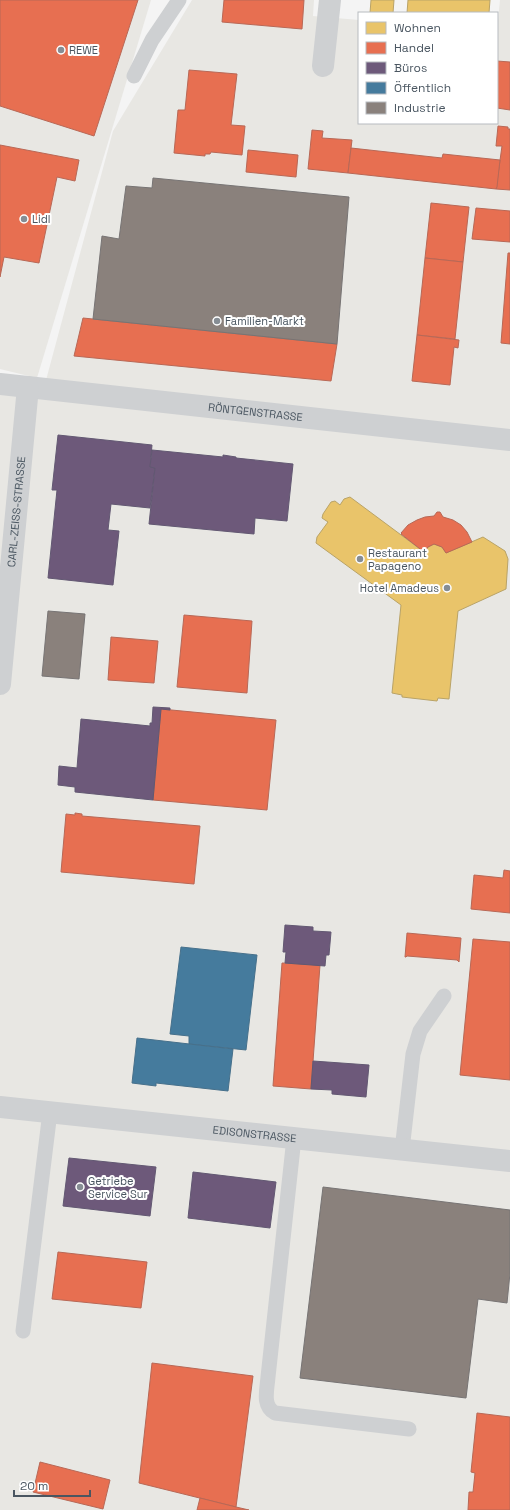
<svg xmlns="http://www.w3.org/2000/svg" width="510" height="1510" viewBox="0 0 510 1510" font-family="'Space Grotesk',sans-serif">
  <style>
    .commercial { fill: #e8e7e3 }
    .homes { fill: #e9c46a; stroke: #b9a367 }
    .shops { fill: #e76f51; stroke: #b86856 }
    .offices { fill: #6d597a; stroke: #625872 }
    .public { fill: #457b9d; stroke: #46708b }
    .industry { fill: #8a817c; stroke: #777474 }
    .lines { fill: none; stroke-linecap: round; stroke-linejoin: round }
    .service { stroke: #ced0d2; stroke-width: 15 }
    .minor { stroke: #ced0d2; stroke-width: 22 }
    .poi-dot { fill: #868d94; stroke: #fff; stroke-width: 1.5 }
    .labels { text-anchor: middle; stroke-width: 4; stroke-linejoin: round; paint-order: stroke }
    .poi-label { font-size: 11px; fill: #4a5661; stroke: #fff; text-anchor: start }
    .street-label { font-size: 11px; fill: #4a5661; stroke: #fff }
  </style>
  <rect width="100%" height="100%" fill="#f4f4f4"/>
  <!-- commercial -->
  <g class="commercial">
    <polygon points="0,0 151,0 37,378 0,369"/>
    <polygon points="192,0 314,0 313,16 359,20 359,123 497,123 497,31 500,0 510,0 510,1510 0,1510 0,385 42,395 113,131"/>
  </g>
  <!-- homes -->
  <g class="homes">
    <polygon points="371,0 394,0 393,13 370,13"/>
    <polygon points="408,0 490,0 489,13 407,13"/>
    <polygon points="350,497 424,552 428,547 434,544 442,547 446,553 483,537 505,551 508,559 506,589 458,611 449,699 438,698 437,701 402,697 402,695 392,693 401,605 316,543 317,537 328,522 322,518 323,514 331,502 335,501 340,505 344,499"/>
  </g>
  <!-- shops -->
  <g class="shops">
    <polygon points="0,0 138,0 94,136 0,106"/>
    <polygon points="224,0 304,0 302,29 222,22"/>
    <polygon points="497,61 510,62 510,110 497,108"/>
    <polygon points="189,70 237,74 231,125 245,126 242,155 211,152 210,154 205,154 205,156 174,153 178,110 185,110"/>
    <polygon points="498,126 508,127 508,129 510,129 510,190 496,189 502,146 496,146"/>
    <polygon points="312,130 323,131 322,138 352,140 348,173 308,169"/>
    <polygon points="0,145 79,160 75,181 57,177 39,263 4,257 0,277"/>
    <polygon points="351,148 442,158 443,154 500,160 497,187 496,189 348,173"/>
    <polygon points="248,150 298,155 296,177 246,172"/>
    <polygon points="431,203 469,207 463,262 425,258"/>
    <polygon points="476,208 510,211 510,242 472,239"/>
    <polygon points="508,253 510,253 510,344 501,343"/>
    <polygon points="425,258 463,262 455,339 417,335"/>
    <polygon points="83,318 337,344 331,381 74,356"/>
    <polygon points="417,335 459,340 458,348 454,347 450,385 412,381"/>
    <polygon points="437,512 440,512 443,517 453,520 461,525 467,532 472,542 446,553 442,547 434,544 428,547 424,552 401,534 402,533 401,533 408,525 417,520 425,517 434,516"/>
    <polygon points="184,615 252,621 247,693 177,687"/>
    <polygon points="111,637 158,641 154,683 108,680"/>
    <polygon points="161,709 276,720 267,810 153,800"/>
    <polygon points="75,813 82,814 82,816 200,826 194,884 61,872 66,814 75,815"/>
    <polygon points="504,870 510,871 510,913 471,909 474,875 503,878"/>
    <polygon points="407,933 461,938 459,962 457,960 407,956 406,957 405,957"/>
    <polygon points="473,939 510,942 510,1080 460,1075"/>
    <polygon points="282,963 320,965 311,1089 273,1086"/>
    <polygon points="58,1252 147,1262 141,1308 52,1299"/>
    <polygon points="152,1363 253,1376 236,1507 139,1483"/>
    <polygon points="477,1413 510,1417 510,1510 468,1510 469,1492 473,1492 475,1473 471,1472"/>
    <polygon points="40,1462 110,1480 103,1509 33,1492"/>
    <polygon points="200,1498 236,1507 249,1510 197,1510"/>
  </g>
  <!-- offices -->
  <g class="offices">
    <polygon points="58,435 152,445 150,467 155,468 150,508 111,504 108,530 119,531 113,585 48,578 57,490 52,490"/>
    <polygon points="152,450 223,457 223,455 236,457 236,458 293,464 287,521 255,518 254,534 149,524 155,468 150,467"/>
    <polygon points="153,707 170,708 170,710 161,709 153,800 75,792 75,787 58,785 59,766 77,768 81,719 150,726 150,723 152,723"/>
    <polygon points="285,925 313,927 313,931 331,932 329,955 326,955 325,966 285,963 286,952 283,952"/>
    <polygon points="313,1061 369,1065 366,1097 332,1094 332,1090 311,1089"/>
    <polygon points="69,1158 156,1167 150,1216 63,1206"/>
    <polygon points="193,1172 276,1182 270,1228 188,1218"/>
  </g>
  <!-- public -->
  <g class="public">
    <polygon points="181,947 257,955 246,1050 189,1044 189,1036 170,1034"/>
    <polygon points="137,1038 233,1049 228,1091 156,1083 156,1086 132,1083"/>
  </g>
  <!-- industry -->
  <g class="industry">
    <polygon points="153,178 349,197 337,344 93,319 102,236 119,239 126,186 152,188"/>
    <polygon points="48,611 85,614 79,679 42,676"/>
    <polygon points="323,1187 510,1210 510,1273 507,1303 478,1299 466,1398 300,1378"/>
  </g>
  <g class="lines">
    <!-- service -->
    <g class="service">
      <polyline points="134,76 152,40 179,0"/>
      <path d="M294 1138 268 1377C267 1390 262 1406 275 1413L409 1429"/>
      <polyline points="402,1150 413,1054 420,1031 444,996"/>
      <polyline points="23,1331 50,1112"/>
    </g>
    <!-- minor -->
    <g class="minor">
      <polyline points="323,66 330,0"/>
      <path id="s1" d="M0 384 510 440"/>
      <path id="s2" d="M0 684 28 387"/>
      <path id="s3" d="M0 1107 510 1161"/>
    </g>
  </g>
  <!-- markers -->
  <g class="poi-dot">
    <circle cx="61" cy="50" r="4"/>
    <circle cx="24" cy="219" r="4"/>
    <circle cx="217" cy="321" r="4"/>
    <circle cx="360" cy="559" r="4"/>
    <circle cx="447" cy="588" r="4"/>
    <circle cx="80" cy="1187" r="4"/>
  </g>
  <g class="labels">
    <!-- poi labels -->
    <g class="poi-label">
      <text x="69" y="54">REWE</text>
      <text x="32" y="223">Lidl</text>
      <text x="225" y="325">Familien-Markt</text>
      <text x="368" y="557">Restaurant<tspan x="368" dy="13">Papageno</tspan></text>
      <text x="439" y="592" text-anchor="end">Hotel Amadeus</text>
      <text x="88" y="1185">Getriebe<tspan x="88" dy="13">Service Sur</tspan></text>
    </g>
    <!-- street labels -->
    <g class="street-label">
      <text dy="4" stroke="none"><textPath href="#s1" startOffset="257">RÖNTGENSTRASSE</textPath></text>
      <text dy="4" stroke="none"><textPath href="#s2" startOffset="173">CARL-ZEISS-STRASSE</textPath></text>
      <text dy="4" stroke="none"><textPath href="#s3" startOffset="256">EDISONSTRASSE</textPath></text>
    </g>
  </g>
  <!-- legend -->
  <rect x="358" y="12" width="140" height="112" fill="#ffffff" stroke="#b7bbc0"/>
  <rect x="366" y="22" width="20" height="12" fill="#e9c46a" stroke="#b7bbc0"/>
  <text x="394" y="32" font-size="12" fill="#4a5661">Wohnen</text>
  <rect x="366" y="42" width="20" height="12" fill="#e76f51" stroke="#b7bbc0"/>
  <text x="394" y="52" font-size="12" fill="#4a5661">Handel</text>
  <rect x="366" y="62" width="20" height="12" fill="#6d597a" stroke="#b7bbc0"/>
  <text x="394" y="72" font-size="12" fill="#4a5661">Büros</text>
  <rect x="366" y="82" width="20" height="12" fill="#457b9d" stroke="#b7bbc0"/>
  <text x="394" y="92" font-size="12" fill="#4a5661">Öffentlich</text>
  <rect x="366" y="102" width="20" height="12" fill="#8a817c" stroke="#b7bbc0"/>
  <text x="394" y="112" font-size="12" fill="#4a5661">Industrie</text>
  <!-- scale -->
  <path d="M14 1490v6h76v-6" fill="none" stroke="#4a5661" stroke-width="2"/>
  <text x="20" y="1490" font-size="12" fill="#4a5661" stroke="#ffffff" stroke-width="3" paint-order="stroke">20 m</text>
</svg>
